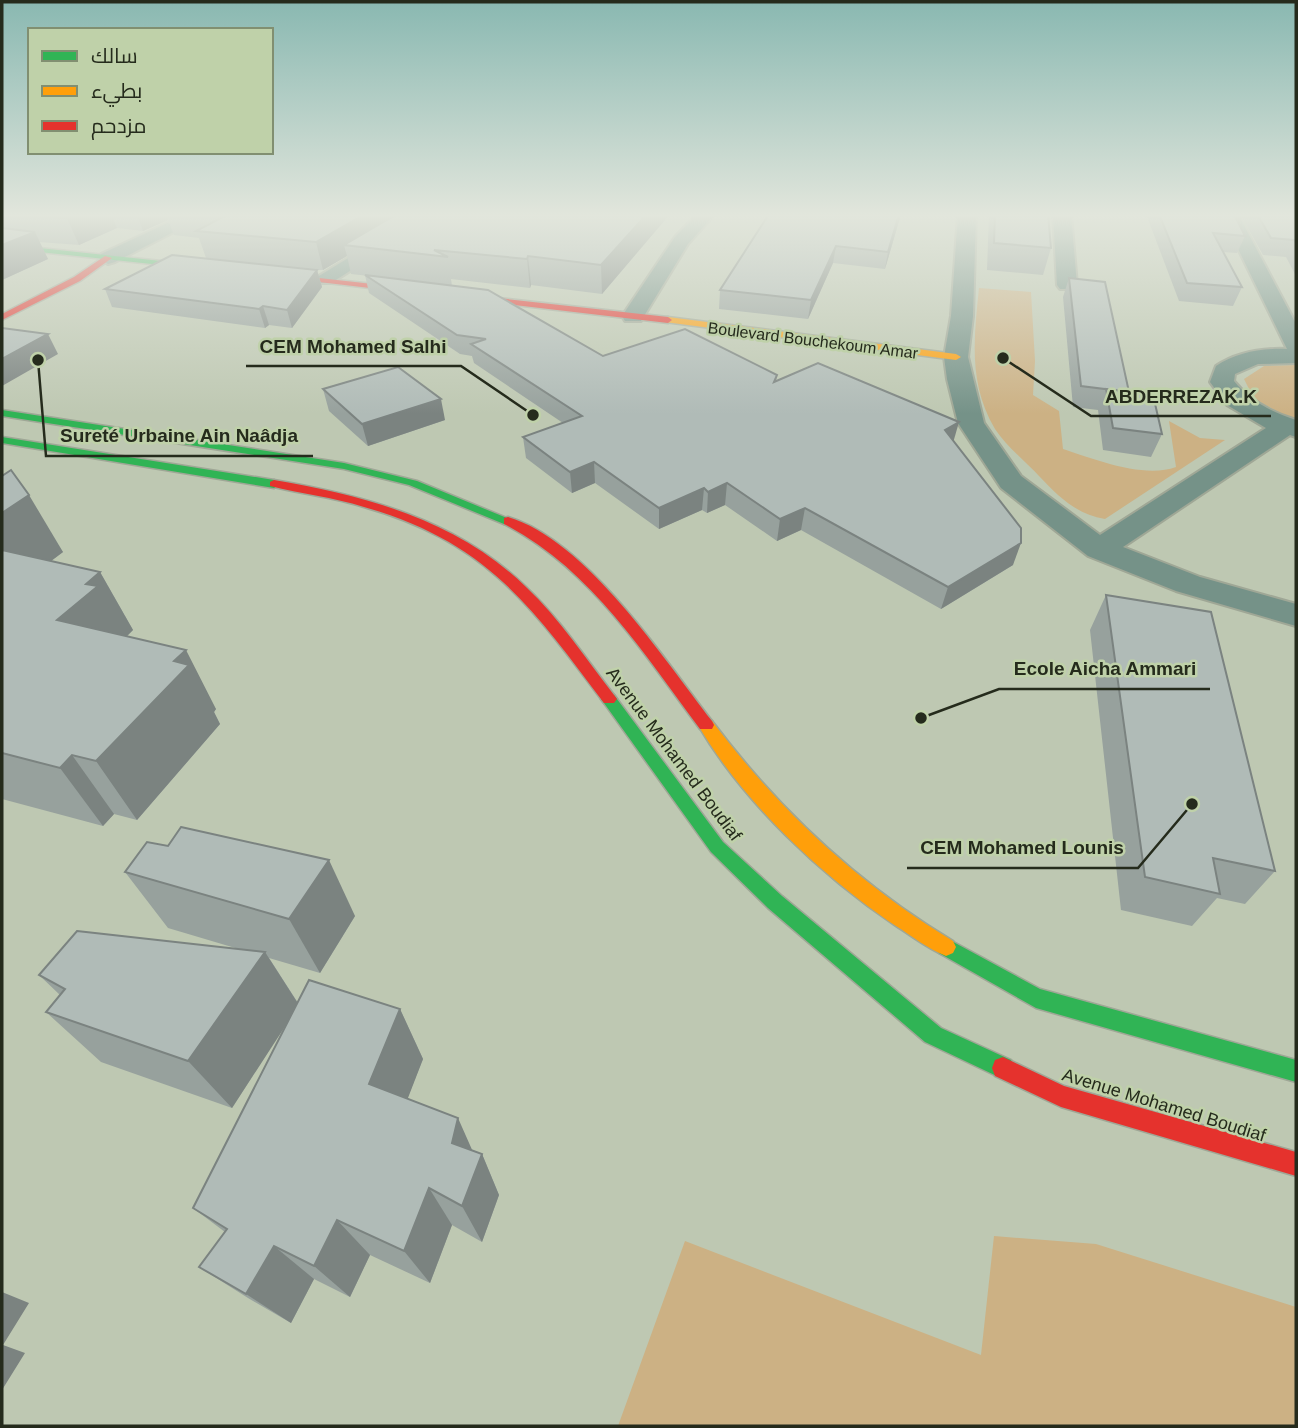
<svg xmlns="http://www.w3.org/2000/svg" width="1298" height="1428" viewBox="0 0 1298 1428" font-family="Arial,Cairo,sans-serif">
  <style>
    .green { fill: #ccb184 }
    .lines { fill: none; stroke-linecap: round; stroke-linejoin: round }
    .street-casing { stroke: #9fa796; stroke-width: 4 }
    .fast-casing { stroke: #9fa796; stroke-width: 3 }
    .slow-casing { stroke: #9fa796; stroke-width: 3 }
    .jam-casing { stroke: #9fa796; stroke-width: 3 }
    .street { fill: #759288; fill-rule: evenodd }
    .fast { fill: #30b455; fill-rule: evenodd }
    .slow { fill: #ff9f0a; fill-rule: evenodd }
    .jam { fill: #e5322d; fill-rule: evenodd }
    .wall { fill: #97a19d }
    .shaded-wall { fill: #7b8380 }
    .building { fill: #b0bbb7; stroke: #7b8380; stroke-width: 2 }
    .labels { text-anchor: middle; stroke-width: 5; stroke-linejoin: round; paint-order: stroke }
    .far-street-label { font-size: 16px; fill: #252b1c; stroke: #bfd1a9 }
    .street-label { font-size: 18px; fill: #252b1c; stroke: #bfd1a9 }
    .leader { fill: none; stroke: #252b1c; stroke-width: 2.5 }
    .callout-dot { fill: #252b1c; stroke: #bfd1a9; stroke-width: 2.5 }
    .callout-label { font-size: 19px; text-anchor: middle; font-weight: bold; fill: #252b1c; stroke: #bfd1a9; stroke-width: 5; stroke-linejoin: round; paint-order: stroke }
  </style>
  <rect width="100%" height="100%" fill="#bec8b2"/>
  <!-- green -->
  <g class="green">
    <path d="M979 288 1031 292 1035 361 1033 395 1059 411 1063 449C1094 459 1144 479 1176 467L1169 421 1200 438 1225 440 1105 519C1076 514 1059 497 1039 476 1025 461 1006 446 995 429 968 383 974 338 979 288Z"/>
    <polygon points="1296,365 1296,421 1254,399 1244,379 1264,366"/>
    <polygon points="994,1236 1096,1244 1296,1307 1296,1426 618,1426 685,1241 981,1355"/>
  </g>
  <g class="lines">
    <!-- street casing -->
    <g class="street-casing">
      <g id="street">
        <polygon points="187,214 209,214 115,262 108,264 99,258 101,254"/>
        <polygon points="420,214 440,214 331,283 317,283 314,279"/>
        <polygon points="697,214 715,214 688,244 641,321 625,321 622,316 675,237"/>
        <path d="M958 214H976L973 316 968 357 984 423 1021 476 1100 535 1266 428 1227 405 1210 382 1216 366C1237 352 1262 348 1287 349L1221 214H1238L1296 324V363L1258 364 1235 374 1234 381C1250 401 1273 413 1296 420V437L1290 435 1123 547 1200 577 1296 604V626L1176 591 1088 556 1001 488 958 423 947 379 944 357 951 316Z"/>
        <polygon points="1053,214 1071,214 1077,285 1074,289 1060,289 1057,285"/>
      </g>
    </g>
    <!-- fast casing -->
    <g class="fast-casing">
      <g id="fast">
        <polygon points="2,244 208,266 212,268 208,270 2,248"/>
        <polygon points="2,410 344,463 417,481 514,521 512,524 504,524 409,485 344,469 2,416"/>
        <polygon points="2,437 274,480 280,484 274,488 2,443"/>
        <polygon points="609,694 614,695 723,842 782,896 941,1028 1011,1060 1014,1068 1011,1076 1003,1079 925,1042 768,908 711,852 604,703 601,699 604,695"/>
        <polygon points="946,938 1040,989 1296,1060 1296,1082 1036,1008 939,953 936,947 939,941"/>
      </g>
    </g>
    <!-- slow casing -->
    <g class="slow-casing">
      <g id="slow">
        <polygon points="668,317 956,354 961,357 956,360 665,322 665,318"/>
        <path d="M706 719 712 721C779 810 857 883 953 941L956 947 953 953 946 956C928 949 912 936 896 926 822 876 743 802 698 725Z"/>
      </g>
    </g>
    <!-- jam casing -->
    <g class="jam-casing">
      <g id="jam">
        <polygon points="105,256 112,258 80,281 2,320 2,314 74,277"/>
        <polygon points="265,272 668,317 672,320 668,323 268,276"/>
        <path d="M274 480C367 496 457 520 526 587 560 619 586 659 614 695L617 699 614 703H604C531 606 487 542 364 507 333 497 301 494 270 486V482Z"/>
        <path d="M508 517C586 540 663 658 712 721L714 725 712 729H700C643 653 591 569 504 524V518Z"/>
        <polygon points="1003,1057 1064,1086 1296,1152 1296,1176 1061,1107 995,1076 992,1068 995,1060"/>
      </g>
    </g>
    <!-- street -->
    <use href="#street" class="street"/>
    <!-- fast -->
    <use href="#fast" class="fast"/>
    <!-- slow -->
    <use href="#slow" class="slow"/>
    <!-- jam -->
    <use href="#jam" class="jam"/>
  </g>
  <!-- wall -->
  <g class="wall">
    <polygon points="2,214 670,214 602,294 531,285 530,288 451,279 452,286 603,356 777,375 776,381 954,441 1013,565 941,609 801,530 777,541 725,505 707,513 702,510 659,529 595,483 572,493 526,458 523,437 563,423 474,363 472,356 460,354 369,293 365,275 415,281 351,274 347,256 323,270 317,270 322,287 292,328 269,325 265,328 112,307 105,289 206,258 199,238 174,235 168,220 143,231 117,228 79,245 39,242 48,259 2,280"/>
    <polygon points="769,214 901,214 885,269 833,263 808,319 719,309 720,290"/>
    <polygon points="989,214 1048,214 1051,248 1043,275 987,270"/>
    <polygon points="1146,214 1234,214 1245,236 1237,253 1223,252 1242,287 1233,306 1179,301"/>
    <polygon points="1240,214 1296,214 1296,276 1286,257 1263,255"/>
    <polygon points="1069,278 1129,392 1162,434 1151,457 1103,450 1098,410 1073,407 1063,297"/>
    <polygon points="323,389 445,420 368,446 329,411"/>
    <polygon points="2,476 63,552 51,561 100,572 133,630 127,636 216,709 214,712 220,724 137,820 114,814 103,826 2,799"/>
    <polygon points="1106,595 1275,871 1245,904 1217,898 1192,926 1121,910 1090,630"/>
    <polygon points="125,872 355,916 320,973 269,958 298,1003 400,1009 423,1059 407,1099 472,1151 482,1154 499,1195 482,1242 452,1225 430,1283 370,1255 350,1297 314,1279 291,1323 248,1298 199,1267 225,1232 193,1208 288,1021 232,1108 101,1062 46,1012 60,995 39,975 242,950 168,928"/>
  </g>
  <!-- shaded-wall -->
  <g class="shaded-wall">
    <polygon points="77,214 111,214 117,228 79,245 67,218"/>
    <polygon points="137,214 166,214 168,220 143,231"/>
    <polygon points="365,214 415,214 344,245 347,256 323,270 316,242"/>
    <polygon points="647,214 670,214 602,294 601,265"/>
    <polygon points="899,214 901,214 885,269 888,252"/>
    <polygon points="35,232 48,259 2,280 2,245"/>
    <polygon points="836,246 833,263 808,319 811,300"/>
    <polygon points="528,256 531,285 530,288 527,259"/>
    <polygon points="317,270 322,287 292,328 287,310"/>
    <polygon points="263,306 269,325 265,328 259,309"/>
    <polygon points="48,334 58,354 2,386 2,359"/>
    <polygon points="441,399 445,420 368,446 362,424"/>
    <polygon points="959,422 953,443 945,430"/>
    <polygon points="594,462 595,483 572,493 570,472"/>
    <polygon points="727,483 725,505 707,513 708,492"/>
    <polygon points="704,488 702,510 659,529 659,508"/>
    <polygon points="29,495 63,552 2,598 2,513"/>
    <polygon points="805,508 801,530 777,541 780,519"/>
    <polygon points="1021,543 1013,565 941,609 948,587"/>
    <polygon points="100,572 133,630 127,636 57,620 86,584"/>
    <polygon points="186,650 216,709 214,712 220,724 137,820 96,761 174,661"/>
    <polygon points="72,755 114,814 103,826 60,768"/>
    <polygon points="329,860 355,916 320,973 289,919"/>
    <polygon points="265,952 299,1005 232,1108 188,1061"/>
    <polygon points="400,1009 423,1059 396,1129 369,1084"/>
    <polygon points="458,1118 477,1161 482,1154 499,1195 482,1242 462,1206 452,1143"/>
    <polygon points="429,1188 452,1225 430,1283 404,1251"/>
    <polygon points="337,1220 370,1255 350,1297 314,1266"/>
    <polygon points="274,1246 314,1279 291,1323 246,1294"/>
    <polygon points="2,1292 29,1303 3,1345 25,1353 2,1390"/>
  </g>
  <!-- building -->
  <g class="building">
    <polygon points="20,214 77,214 67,218"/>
    <polygon points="216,214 365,214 316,242 196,231 227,215"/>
    <polygon points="397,214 647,214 601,265 528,256 527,259 434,250 448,257 344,245"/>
    <polygon points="769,214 899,214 888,252 836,246 811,300 720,290"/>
    <polygon points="995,214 1048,214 1051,248 994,243"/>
    <polygon points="1159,214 1234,214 1245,236 1213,233 1242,287 1187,283"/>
    <polygon points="1257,214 1296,214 1296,243 1294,240 1271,238"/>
    <polygon points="2,228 35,232 2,245"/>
    <polygon points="172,255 317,270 287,310 263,306 259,309 105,289"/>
    <polygon points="365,275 488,290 603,356 685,329 777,375 774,382 818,363 959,422 945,430 1021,528 1021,543 948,587 805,508 780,519 727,483 708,492 704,488 659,508 594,462 570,472 523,437 582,416 471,344 486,339 457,335"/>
    <polygon points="1069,278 1105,282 1129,392 1081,386"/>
    <polygon points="2,328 48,334 2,359"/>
    <polygon points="398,367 441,399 362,424 323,389"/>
    <polygon points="1106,389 1153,395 1162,434 1113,428"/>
    <polygon points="11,470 29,495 2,513 2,476"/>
    <polygon points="2,550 100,572 86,584 98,586 57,620 186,650 174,661 189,665 96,761 72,755 60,768 2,753"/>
    <polygon points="1106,595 1211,612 1275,871 1213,858 1220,894 1145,877"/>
    <polygon points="181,827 329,860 289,919 125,872 147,842 168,846"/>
    <polygon points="77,931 265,952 188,1061 46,1012 65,989 39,975"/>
    <polygon points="309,980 400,1009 369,1084 458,1118 452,1143 482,1154 462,1206 429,1188 404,1251 337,1220 314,1266 274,1246 246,1294 199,1267 227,1229 193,1208"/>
  </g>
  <!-- sky -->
  <linearGradient id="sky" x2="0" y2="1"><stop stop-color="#89b8b1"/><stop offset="0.52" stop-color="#e2e6dc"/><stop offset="1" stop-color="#e2e6dc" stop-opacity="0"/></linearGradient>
  <rect width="1298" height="414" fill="url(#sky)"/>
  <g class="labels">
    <!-- far-street labels -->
    <g class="far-street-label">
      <text transform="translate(813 340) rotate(7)" y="6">Boulevard Bouchekoum Amar</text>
    </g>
    <!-- street labels -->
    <g class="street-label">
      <text transform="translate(674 754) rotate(53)" y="6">Avenue Mohamed Boudiaf</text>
      <text transform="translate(1164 1105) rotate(17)" y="6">Avenue Mohamed Boudiaf</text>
    </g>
  </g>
  <!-- callouts -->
  <path class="leader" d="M533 415L461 366H246M1003 358L1091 416H1271M38 360L46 456H313M921 718L999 689H1210M1192 804L1138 868H907"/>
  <g class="callout-dot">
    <circle cx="533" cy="415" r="7"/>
    <circle cx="1003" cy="358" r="7"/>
    <circle cx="38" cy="360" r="7"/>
    <circle cx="921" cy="718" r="7"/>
    <circle cx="1192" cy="804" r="7"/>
  </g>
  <g class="callout-label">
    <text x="353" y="353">CEM Mohamed Salhi</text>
    <text x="1181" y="403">ABDERREZAK.K</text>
    <text x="179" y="442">Sureté Urbaine Ain Naâdja</text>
    <text x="1105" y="675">Ecole Aicha Ammari</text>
    <text x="1022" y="854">CEM Mohamed Lounis</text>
  </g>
  <!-- border -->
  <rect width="1298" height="1428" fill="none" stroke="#252b1c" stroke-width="7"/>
  <!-- legend -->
  <rect x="28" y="28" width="245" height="126" fill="#bfd1a9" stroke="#818f71" stroke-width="2"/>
  <rect x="42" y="51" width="35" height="10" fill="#30b455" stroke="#818f71" stroke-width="2"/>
  <text x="91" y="63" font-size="21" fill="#252b1c">سالك</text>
  <rect x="42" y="86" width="35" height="10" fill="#ff9f0a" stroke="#818f71" stroke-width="2"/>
  <text x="91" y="98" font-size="21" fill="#252b1c">بطيء</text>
  <rect x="42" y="121" width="35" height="10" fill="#e5322d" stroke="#818f71" stroke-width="2"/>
  <text x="91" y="133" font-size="21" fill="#252b1c">مزدحم</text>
</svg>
